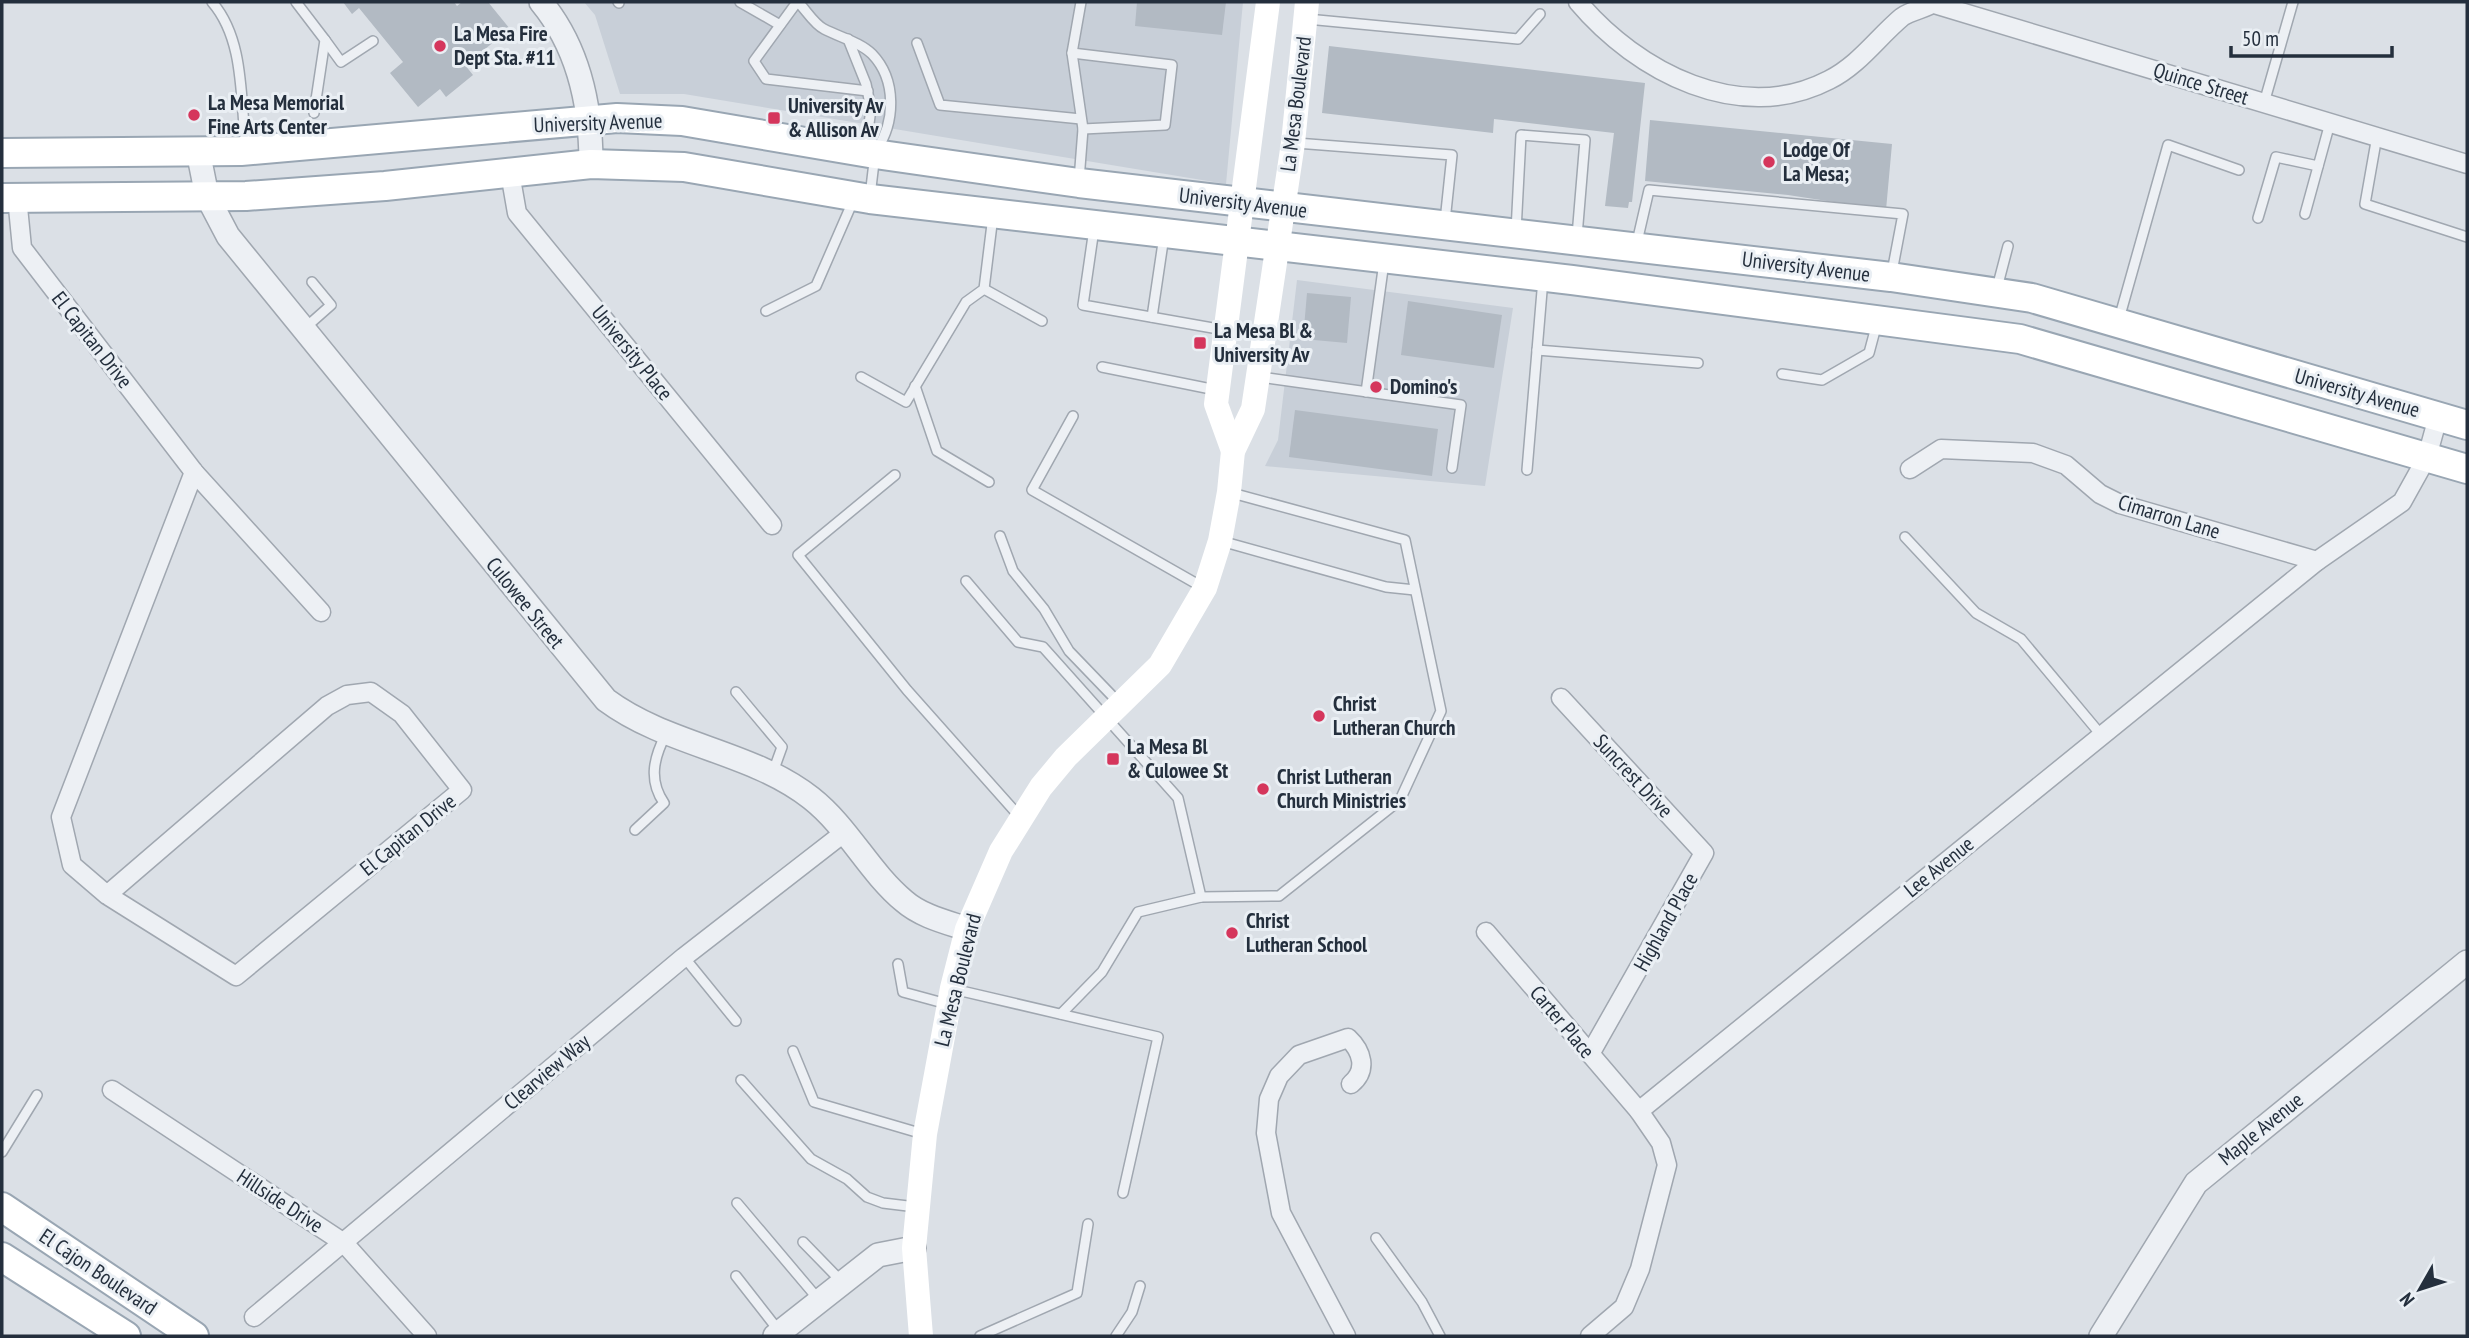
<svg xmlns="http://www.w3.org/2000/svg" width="2469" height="1338" viewBox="0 0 2469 1338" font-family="'PT Sans Narrow',sans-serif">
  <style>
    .built { fill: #c8cfd8 }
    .building { fill: #b2bac3 }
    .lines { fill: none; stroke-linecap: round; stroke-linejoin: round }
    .service-casing { stroke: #a0a7b0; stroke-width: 12 }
    .minor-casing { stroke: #a0a7b0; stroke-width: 21 }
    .tertiary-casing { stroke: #a0a7b0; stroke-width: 26 }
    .primary-casing { stroke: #99a6b3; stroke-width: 32 }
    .service { stroke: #edf0f4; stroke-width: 9 }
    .minor { stroke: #edf0f4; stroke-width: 18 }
    .tertiary { stroke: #edf0f4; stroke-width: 23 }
    .secondary { stroke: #fff; stroke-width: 24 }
    .primary { stroke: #fff; stroke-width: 28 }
    .poi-dot { fill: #d5365c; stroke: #eaeff4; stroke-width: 2.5 }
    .labels { text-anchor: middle; stroke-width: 6; stroke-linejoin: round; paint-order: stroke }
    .poi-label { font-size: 21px; font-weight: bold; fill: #242f3d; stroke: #eaeff4; text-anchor: start }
    .street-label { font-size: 21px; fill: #242f3d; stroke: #eaeff4 }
  </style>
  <rect width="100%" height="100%" fill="#dbe0e6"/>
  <!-- built -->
  <g class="built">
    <polygon points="584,2 1243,2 1226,184 684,94 620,94 595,15"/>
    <polygon points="1297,280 1513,308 1485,486 1265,466 1278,440"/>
  </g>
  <!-- building -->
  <g class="building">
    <polygon points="343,2 454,2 457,6 462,2 488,2 510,29 465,65 473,75 446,97 440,89 418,107 390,73 403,62 359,8 352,14"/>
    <polygon points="1137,2 1226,2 1222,35 1135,26"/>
    <polygon points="1329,46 1645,83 1632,202 1629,202 1628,208 1605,206 1614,133 1494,119 1493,133 1322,113"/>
    <polygon points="1650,120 1892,144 1886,210 1788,195 1645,181"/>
    <polygon points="1307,293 1351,297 1347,343 1303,339"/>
    <polygon points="1408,301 1502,315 1494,368 1401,355"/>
    <polygon points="1295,410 1438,429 1432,476 1289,457"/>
  </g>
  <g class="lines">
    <!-- service casing -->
    <g class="service-casing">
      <g id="service">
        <path d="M212 2C245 40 240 99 246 147"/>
        <polyline points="296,2 325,40 314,113"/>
        <polyline points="618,2 619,3"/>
        <polyline points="740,2 780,25"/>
        <polyline points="797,2 754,61 766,79 868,91"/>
        <path d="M798 2C806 10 814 24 824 29 839 37 860 42 872 54 897 80 895 122 877 149"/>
        <polyline points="1307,19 1518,39 1540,14"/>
        <polyline points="848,39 866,84 871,109 868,131 875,154 870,196"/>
        <polyline points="325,40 341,62 373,41"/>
        <polyline points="917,43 940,105 1081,119"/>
        <polyline points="1072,53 1172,65 1165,125 1083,129"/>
        <polyline points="2264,103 2293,2"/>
        <polyline points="2377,136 2365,204 2467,237"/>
        <polyline points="1296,143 1452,155 1445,221"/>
        <polyline points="1079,180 1083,129 1072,53 1081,2"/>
        <polyline points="2305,214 2330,123"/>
        <polyline points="2258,218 2276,157 2318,166"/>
        <polyline points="1094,229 1083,305 1224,330"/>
        <polyline points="1516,231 1521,135 1585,140 1577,236"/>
        <polyline points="1637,242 1649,190 1903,214 1892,272"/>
        <polyline points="1997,288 2008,246"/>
        <polyline points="984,289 1042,321"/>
        <polyline points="766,311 816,286 853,201"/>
        <polyline points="1152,317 1164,236"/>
        <polyline points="2119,319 2168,145 2239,170"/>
        <polyline points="305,328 331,305 312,282"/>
        <polyline points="1537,350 1698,363"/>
        <polyline points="1102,367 1216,390"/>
        <polyline points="1782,374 1822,380 1869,353 1877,323"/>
        <polyline points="861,377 906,402 966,302 984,289 993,216"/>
        <polyline points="1260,377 1461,405 1452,468"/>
        <polyline points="915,386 937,451 989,482"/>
        <polyline points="1366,392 1384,262"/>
        <polyline points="1073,416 1032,490 1204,588"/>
        <polyline points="1527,470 1543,279"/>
        <polyline points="895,475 798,555 907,690 1019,816"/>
        <polyline points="1000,536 1013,571 1044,609 1069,651 1120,704"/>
        <polyline points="1905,537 1976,613 2021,639 2102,736"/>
        <polyline points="1221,541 1386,587 1415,590"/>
        <polyline points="966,581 1018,642 1043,647 1178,798 1201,897 1279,896 1400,800 1441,711 1405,540 1232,493"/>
        <polyline points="736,692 782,747 773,772"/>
        <path d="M635 830 664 803C648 780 654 757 666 734"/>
        <polyline points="684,957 736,1021"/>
        <polyline points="898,964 903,992 947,1004"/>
        <polyline points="953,989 1158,1037 1123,1193"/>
        <polyline points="1061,1014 1102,972 1138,912 1201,897"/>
        <polyline points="793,1051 814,1102 923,1134"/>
        <polyline points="741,1080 811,1159 847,1179 867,1197 883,1203 916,1207"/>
        <polyline points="2,1152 37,1095"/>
        <polyline points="737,1203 819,1300"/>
        <polyline points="1376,1238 1422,1302 1440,1336"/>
        <polyline points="803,1242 842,1282"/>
        <polyline points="736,1276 779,1331"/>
        <polyline points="980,1336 1077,1293 1088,1224"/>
        <polyline points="1116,1336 1132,1312 1140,1286"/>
      </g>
    </g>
    <!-- minor casing -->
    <g class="minor-casing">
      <g id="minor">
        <path d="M1578 2C1637 72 1740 126 1829 80 1859 65 1877 38 1902 17 1912 10 1926 9 1935 2"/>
        <polyline points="1934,4 2467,164"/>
        <polyline points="510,173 517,213 772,525"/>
        <polyline points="17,197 22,248 194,472 321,612"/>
        <polyline points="1910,469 1941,449 2033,453 2066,465 2100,494 2120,504 2317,561"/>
        <polyline points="1561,698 1704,853 1590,1054"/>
        <polyline points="107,895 327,706 347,695 371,692 402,714 462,790 236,976 107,895 72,865 61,817 194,472"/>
        <polyline points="1486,932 1639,1111 1661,1143 1667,1165 1640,1269 1624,1307 1590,1336"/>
        <polyline points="112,1090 344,1243 427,1336"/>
        <polyline points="1639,1111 2317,561 2402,502 2427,457 2438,417"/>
        <polyline points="254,1317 684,957 845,832"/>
        <path d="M1346 1336 1281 1213 1266 1133 1269 1099 1279 1076 1299 1055 1348 1038C1362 1051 1368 1070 1351 1084"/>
      </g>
    </g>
    <!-- tertiary casing -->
    <g class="tertiary-casing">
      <g id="tertiary">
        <path d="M541 2C579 48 591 106 591 164"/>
        <path d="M198 151 207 196 228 236 606 700C668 746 751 751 811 798 848 827 869 872 904 901 921 916 946 922 967 929"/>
        <polyline points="775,1336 878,1255 914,1248"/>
        <polyline points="2101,1336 2196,1183 2467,962"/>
      </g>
    </g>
    <!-- primary casing -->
    <g class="primary-casing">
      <g id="primary">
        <polyline points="2,153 241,151 617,118 682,121 875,154 1079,183 1891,277 2032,298 2467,425"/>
        <polyline points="2,198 246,196 385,186 591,164 684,167 870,199 1572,280 2020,339 2467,469"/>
        <polyline points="2,1207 194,1336"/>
        <polyline points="2,1257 126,1336"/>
      </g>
    </g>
    <!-- service -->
    <use href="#service" class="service"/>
    <!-- minor -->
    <use href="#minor" class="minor"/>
    <!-- tertiary -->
    <use href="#tertiary" class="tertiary"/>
    <!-- secondary -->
    <g class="secondary">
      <polyline points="1233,451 1216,404 1268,2"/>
      <polyline points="921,1336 914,1248 925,1134 952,988 967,929 1001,851 1041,787 1066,757 1160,665 1205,588 1220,541 1229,492 1233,451 1253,409 1293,143 1307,2"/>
    </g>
    <!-- primary -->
    <use href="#primary" class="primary"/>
  </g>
  <!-- markers -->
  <g class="poi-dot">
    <circle cx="440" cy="46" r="7"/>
    <circle cx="194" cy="115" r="7"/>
    <rect x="767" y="111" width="14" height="14" rx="3.5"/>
    <circle cx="1769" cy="162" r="7"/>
    <rect x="1193" y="336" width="14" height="14" rx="3.5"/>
    <circle cx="1376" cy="387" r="7"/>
    <circle cx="1319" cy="716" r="7"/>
    <rect x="1106" y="752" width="14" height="14" rx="3.5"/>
    <circle cx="1263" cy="789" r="7"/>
    <circle cx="1232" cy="933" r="7"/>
  </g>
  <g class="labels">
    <!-- poi labels -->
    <g class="poi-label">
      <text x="454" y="41">La Mesa Fire<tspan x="454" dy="24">Dept Sta. #11</tspan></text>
      <text x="208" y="110">La Mesa Memorial<tspan x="208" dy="24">Fine Arts Center</tspan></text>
      <text x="788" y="113">University Av<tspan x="788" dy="24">&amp; Allison Av</tspan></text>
      <text x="1783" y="157">Lodge Of<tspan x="1783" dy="24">La Mesa;</tspan></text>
      <text x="1214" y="338">La Mesa Bl &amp;<tspan x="1214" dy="24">University Av</tspan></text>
      <text x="1390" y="394">Domino's</text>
      <text x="1333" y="711">Christ<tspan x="1333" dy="24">Lutheran Church</tspan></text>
      <text x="1127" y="754">La Mesa Bl<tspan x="1127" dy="24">&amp; Culowee St</tspan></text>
      <text x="1277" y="784">Christ Lutheran<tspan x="1277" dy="24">Church Ministries</tspan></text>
      <text x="1246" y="928">Christ<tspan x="1246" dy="24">Lutheran School</tspan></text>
    </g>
    <!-- street labels -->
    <g class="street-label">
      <text transform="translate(2201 84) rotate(17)" y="7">Quince Street</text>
      <text transform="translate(1296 104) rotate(-83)" y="7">La Mesa Boulevard</text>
      <text transform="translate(598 123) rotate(-2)" y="7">University Avenue</text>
      <text transform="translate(1243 203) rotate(7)" y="7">University Avenue</text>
      <text transform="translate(1806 267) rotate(7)" y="7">University Avenue</text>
      <text transform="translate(92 340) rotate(52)" y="7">El Capitan Drive</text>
      <text transform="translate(632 353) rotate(51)" y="7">University Place</text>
      <text transform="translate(2357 393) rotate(16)" y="7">University Avenue</text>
      <text transform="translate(2169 517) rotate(17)" y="7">Cimarron Lane</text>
      <text transform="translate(525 603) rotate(51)" y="7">Culowee Street</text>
      <text transform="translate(1633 776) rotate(47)" y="7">Suncrest Drive</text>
      <text transform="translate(408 835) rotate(-39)" y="7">El Capitan Drive</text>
      <text transform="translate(1939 867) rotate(-39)" y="7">Lee Avenue</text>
      <text transform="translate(1666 922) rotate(-61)" y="7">Highland Place</text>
      <text transform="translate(958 980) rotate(-76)" y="7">La Mesa Boulevard</text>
      <text transform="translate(1562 1022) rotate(50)" y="7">Carter Place</text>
      <text transform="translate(547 1072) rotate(-40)" y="7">Clearview Way</text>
      <text transform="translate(2261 1129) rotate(-39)" y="7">Maple Avenue</text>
      <text transform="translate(280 1201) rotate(33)" y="7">Hillside Drive</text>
      <text transform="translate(98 1272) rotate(34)" y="7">El Cajon Boulevard</text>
    </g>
  </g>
  <!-- border -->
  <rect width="2469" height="1338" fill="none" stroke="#242f3d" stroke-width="7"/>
  <!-- north arrow -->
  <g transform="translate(2420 1289) rotate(231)" stroke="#eaeff4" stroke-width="5" paint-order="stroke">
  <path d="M0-5L12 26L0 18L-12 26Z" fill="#242f3d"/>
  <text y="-10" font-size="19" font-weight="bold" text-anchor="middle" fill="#242f3d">N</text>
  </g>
  <!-- scale -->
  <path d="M2231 46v10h161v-10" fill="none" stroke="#242f3d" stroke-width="3.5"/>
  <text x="2242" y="46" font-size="21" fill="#242f3d" stroke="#eaeff4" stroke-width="5" paint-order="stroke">50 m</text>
</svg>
